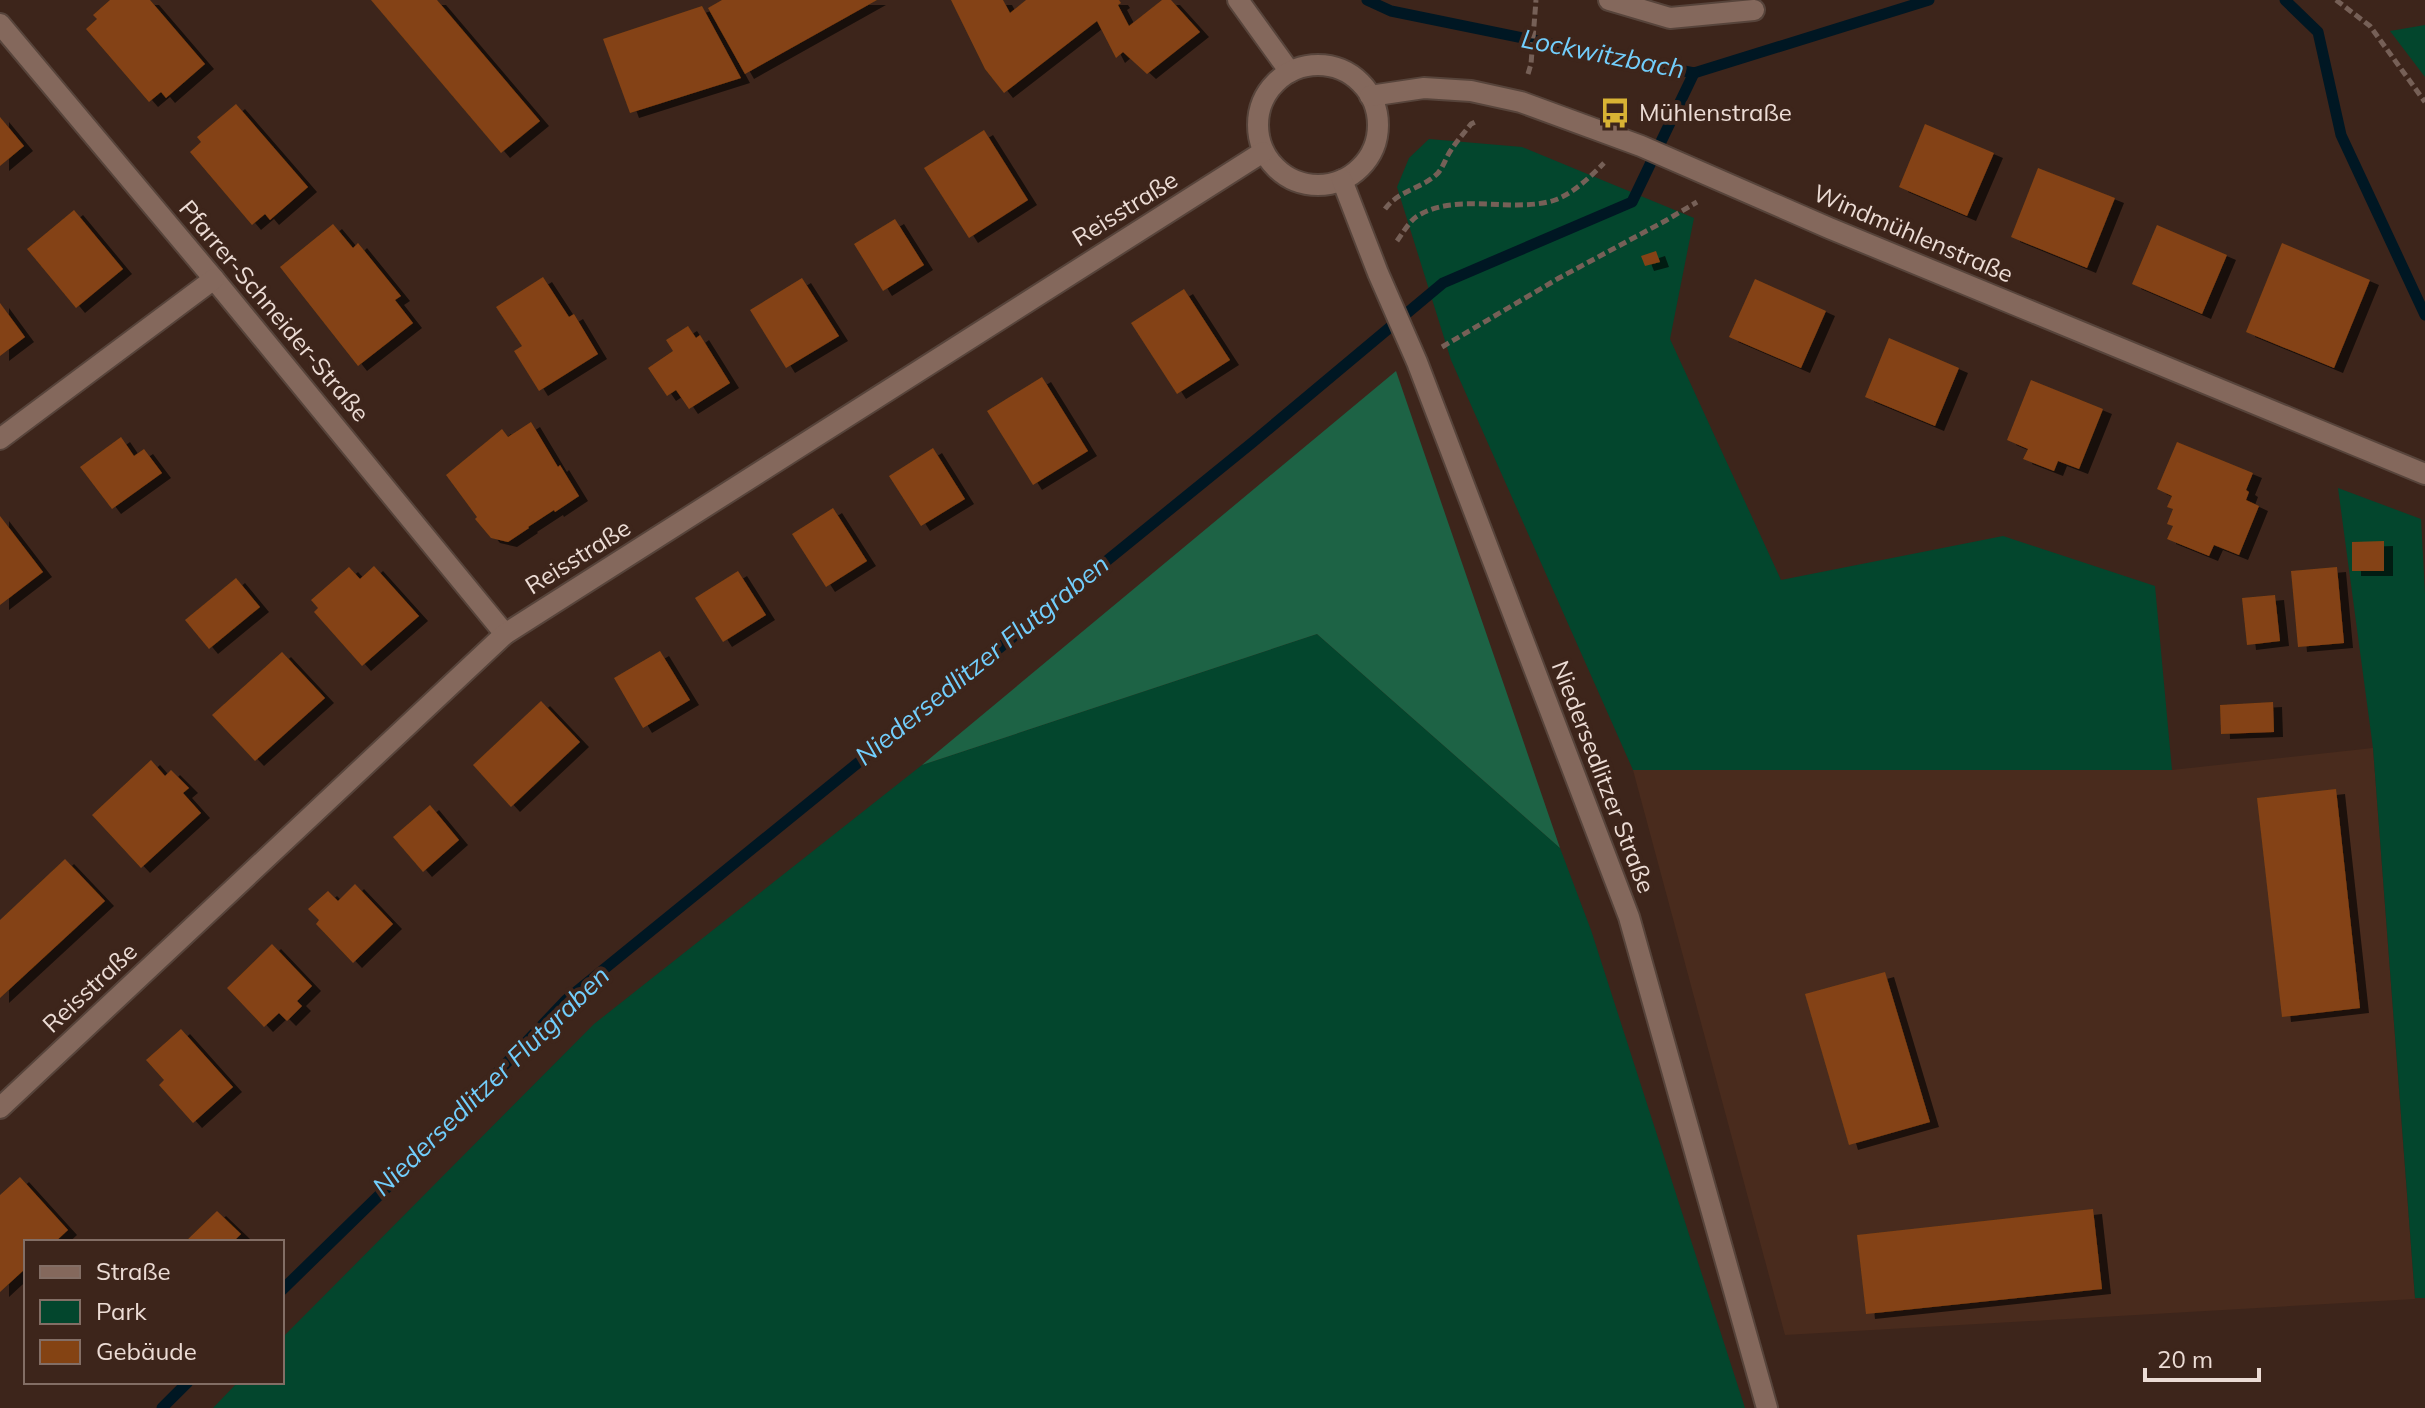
<svg xmlns="http://www.w3.org/2000/svg" width="2425" height="1408" viewBox="0 0 2425 1408" font-family="Mulish,sans-serif">
  <style>
    .built { fill: #492b1d }
    .green { fill: #03462d }
    .forest { fill: #1d6345 }
    .lines { fill: none; stroke-linecap: round; stroke-linejoin: round }
    .stream { stroke: #001723; stroke-width: 11 }
    .building { fill: #844313; filter: url(#shadow) }
    .minor-casing { stroke: #57443b; stroke-width: 24 }
    .path { stroke: #766057; stroke-width: 5; stroke-dasharray: 8 4; stroke-linecap: butt }
    .minor { stroke: #84685c; stroke-width: 20 }
    .labels { text-anchor: middle; stroke-width: 8; stroke-linejoin: round; paint-order: stroke }
    .poi-label { font-size: 24px; fill: #ecdcd5; stroke: #3d251b; text-anchor: start }
    .street-label { font-size: 24px; fill: #ecdcd5; stroke: #3d251b }
    .water-label { font-size: 26px; font-style: italic; fill: #72cefc; stroke: #3d251b }
  </style>
  <defs>
    <filter id="shadow"><feDropShadow dx="9" dy="5" stdDeviation="0" flood-color="#0009"/></filter>
  </defs>
  <rect width="100%" height="100%" fill="#3d251b"/>
  <!-- built -->
  <polygon class="built" points="2373,748 2415,1299 1785,1335 1633,770 2172,770"/>
  <!-- green -->
  <g class="green">
    <polygon points="2425,25 2425,77 2390,31"/>
    <polygon points="1429,139 1522,147 1694,218 1670,339 1781,580 2003,536 2155,586 2172,770 1633,770 1451,360 1397,187 1409,158"/>
    <polygon points="2338,488 2421,519 2425,594 2425,1298 2415,1298 2373,748"/>
    <polygon points="1317,634 1560,848 1591,930 1745,1408 213,1408 238,1382 282,1382 282,1338 594,1024 922,765"/>
  </g>
  <!-- forest -->
  <polygon class="forest" points="1396,371 1560,848 1317,634 922,765"/>
  <g class="lines">
    <!-- stream -->
    <g class="stream">
      <polyline points="1367,0 1391,11 1694,73 1929,0"/>
      <polyline points="2285,0 2318,32 2341,135 2425,315"/>
      <polyline points="282,1290 406,1169 566,1000 1253,442 1443,283 1632,202 1694,73"/>
      <polyline points="162,1408 188,1382"/>
    </g>
  </g>
  <!-- building -->
  <g class="building">
    <polygon points="110,0 150,0 205,64 166,98 161,92 149,102 86,29 97,19 93,15"/>
    <polygon points="371,0 437,0 540,121 501,153"/>
    <polygon points="722,0 877,0 745,74 708,8"/>
    <polygon points="951,0 1003,0 1010,13 1026,0 1119,0 1121,3 1118,5 1129,26 1162,0 1171,0 1200,32 1147,74 1123,52 1116,58 1097,21 1004,93 985,69"/>
    <polygon points="702,6 741,78 630,113 603,39"/>
    <polygon points="236,104 308,187 270,220 265,214 252,225 190,152 201,142 197,137"/>
    <polygon points="0,117 24,146 0,166"/>
    <polygon points="1925,124 1994,153 1967,216 1899,187"/>
    <polygon points="984,130 1028,200 969,238 924,168"/>
    <polygon points="2038,168 2115,198 2087,268 2011,237"/>
    <polygon points="74,210 123,269 76,308 27,249"/>
    <polygon points="895,219 924,265 883,291 854,244"/>
    <polygon points="333,224 353,248 358,243 401,296 395,300 413,323 358,366 280,267"/>
    <polygon points="2157,225 2227,255 2202,314 2132,284"/>
    <polygon points="2282,243 2370,280 2334,368 2246,332"/>
    <polygon points="1656,251 1660,262 1645,266 1641,256"/>
    <polygon points="543,277 569,317 574,314 598,354 539,391 514,351 522,346 496,307"/>
    <polygon points="802,278 839,336 786,368 750,310"/>
    <polygon points="1755,279 1826,311 1801,368 1729,337"/>
    <polygon points="1184,289 1230,360 1177,394 1131,323"/>
    <polygon points="0,303 25,337 0,356"/>
    <polygon points="688,326 696,338 700,335 730,383 689,409 676,390 667,396 648,368 673,351 666,340"/>
    <polygon points="1889,338 1959,368 1935,426 1865,397"/>
    <polygon points="1042,377 1088,451 1033,485 987,411"/>
    <polygon points="2031,380 2103,409 2079,469 2058,461 2054,471 2023,459 2028,449 2007,440"/>
    <polygon points="531,422 558,467 560,465 579,496 555,512 554,510 528,527 529,528 508,542 491,538 475,519 477,517 446,475 502,429 508,437"/>
    <polygon points="121,437 134,456 144,449 162,473 112,509 80,467"/>
    <polygon points="2177,442 2253,473 2246,490 2249,492 2246,500 2259,506 2239,555 2214,545 2209,556 2167,539 2173,526 2167,524 2173,509 2167,507 2172,496 2157,489"/>
    <polygon points="933,448 965,499 921,526 889,476"/>
    <polygon points="833,508 867,561 826,587 792,534"/>
    <polygon points="0,516 43,572 0,605"/>
    <polygon points="2384,541 2384,571 2352,571 2352,542"/>
    <polygon points="374,566 419,616 362,666 314,612 318,608 311,600 349,567 360,579"/>
    <polygon points="2337,567 2344,643 2298,647 2291,571"/>
    <polygon points="738,571 766,615 723,642 695,598"/>
    <polygon points="236,578 260,607 209,649 185,620"/>
    <polygon points="2275,595 2280,641 2247,645 2242,598"/>
    <polygon points="660,651 690,700 643,728 614,678"/>
    <polygon points="282,652 325,698 255,761 212,715"/>
    <polygon points="541,701 580,742 511,807 473,765"/>
    <polygon points="2273,702 2274,732 2221,734 2220,705"/>
    <polygon points="151,760 165,776 171,770 189,788 183,793 201,813 141,868 92,815"/>
    <polygon points="2336,789 2360,1008 2282,1017 2257,798"/>
    <polygon points="430,805 459,840 423,872 393,837"/>
    <polygon points="65,859 105,901 0,998 0,920"/>
    <polygon points="355,884 393,924 353,963 316,924 319,920 308,909 328,891 338,901"/>
    <polygon points="272,944 312,986 297,1001 302,1006 287,1021 279,1013 264,1027 227,988"/>
    <polygon points="1885,972 1930,1122 1849,1145 1805,994"/>
    <polygon points="181,1029 233,1087 193,1123 159,1085 164,1080 146,1060"/>
    <polygon points="20,1177 68,1230 55,1242 26,1242 26,1268 0,1292 0,1195"/>
    <polygon points="2093,1209 2102,1289 1866,1314 1857,1235"/>
    <polygon points="217,1211 241,1234 233,1242 185,1242"/>
  </g>
  <g class="lines">
    <!-- minor casing -->
    <g class="minor-casing">
      <g id="minor">
        <polyline points="1238,0 1290,72"/>
        <polyline points="1609,0 1670,18 1754,10"/>
        <polyline points="0,24 214,279 505,634"/>
        <circle cx="1318" cy="125" r="60"/>
        <polyline points="1370,96 1424,88 1471,91 1521,102 1641,146 1829,228 2425,474"/>
        <polyline points="1342,180 1378,273 1417,362 1629,917 1767,1408"/>
        <polyline points="0,439 214,279"/>
        <polyline points="0,1108 505,634 1263,152"/>
      </g>
    </g>
    <!-- path -->
    <g class="path">
      <polyline points="2336,0 2370,26 2425,102"/>
      <polyline points="1528,74 1531,64 1536,0"/>
      <path d="M1385 209C1399 190 1422 189 1438 173 1444 166 1446 157 1451 150 1457 141 1464 133 1471 124L1475 122"/>
      <path d="M1397 241C1402 234 1409 222 1416 217 1455 191 1513 214 1555 200 1574 193 1591 176 1604 163"/>
      <polyline points="1442,347 1559,278 1665,221 1697,202"/>
    </g>
    <!-- minor -->
    <use href="#minor" class="minor"/>
  </g>
  <!-- icons -->
  <defs>
    <g id="bus-bare" transform="scale(2.4)"><path d="M-5-6H5V4H4V6H2V4H-2V6H-4V4H-5ZM-3.5-4V0h7V-4ZM-3.5 1.2v1.5H-2V1.2ZM2 1.2v1.5H3.5V1.2Z" fill="#d9b334" stroke="#3d251b" stroke-width="2.5" paint-order="stroke"/></g>
  </defs>
  <g fill-rule="evenodd">
    <use href="#bus-bare" x="1615" y="113"/>
  </g>
  <g class="labels">
    <!-- poi labels -->
    <g class="poi-label">
      <text x="1639" y="121">Mühlenstraße</text>
    </g>
    <!-- street labels -->
    <g class="street-label">
      <text transform="translate(1125 209) rotate(-32)" y="8">Reisstraße</text>
      <text transform="translate(1913 234) rotate(23)" y="8">Windmühlenstraße</text>
      <text transform="translate(274 311) rotate(50)" y="8">Pfarrer-Schneider-Straße</text>
      <text transform="translate(578 557) rotate(-32)" y="8">Reisstraße</text>
      <text transform="translate(1603 777) rotate(69)" y="8">Niedersedlitzer Straße</text>
      <text transform="translate(90 988) rotate(-43)" y="8">Reisstraße</text>
    </g>
    <!-- water labels -->
    <g class="water-label">
      <text transform="translate(1603 54) rotate(11)" y="9">Lockwitzbach</text>
      <text transform="translate(982 660) rotate(-39)" y="9">Niedersedlitzer Flutgraben</text>
      <text transform="translate(491 1081) rotate(-44)" y="9">Niedersedlitzer Flutgraben</text>
    </g>
  </g>
  <!-- legend -->
  <rect x="24" y="1240" width="260" height="144" fill="#3d251b" stroke="#836e65" stroke-width="2"/>
  <rect x="40" y="1266" width="40" height="12" fill="#84685c" stroke="#836e65" stroke-width="2"/>
  <text x="96" y="1280" font-size="24" fill="#ecdcd5">Straße</text>
  <rect x="40" y="1300" width="40" height="24" fill="#03462d" stroke="#836e65" stroke-width="2"/>
  <text x="96" y="1320" font-size="24" fill="#ecdcd5">Park</text>
  <rect x="40" y="1340" width="40" height="24" fill="#844313" stroke="#836e65" stroke-width="2"/>
  <text x="96" y="1360" font-size="24" fill="#ecdcd5">Gebäude</text>
  <!-- scale -->
  <path d="M2145 1368v12h114v-12" fill="none" stroke="#ecdcd5" stroke-width="4"/>
  <text x="2157" y="1368" font-size="24" fill="#ecdcd5" stroke="#3d251b" stroke-width="6" paint-order="stroke">20 m</text>
</svg>
